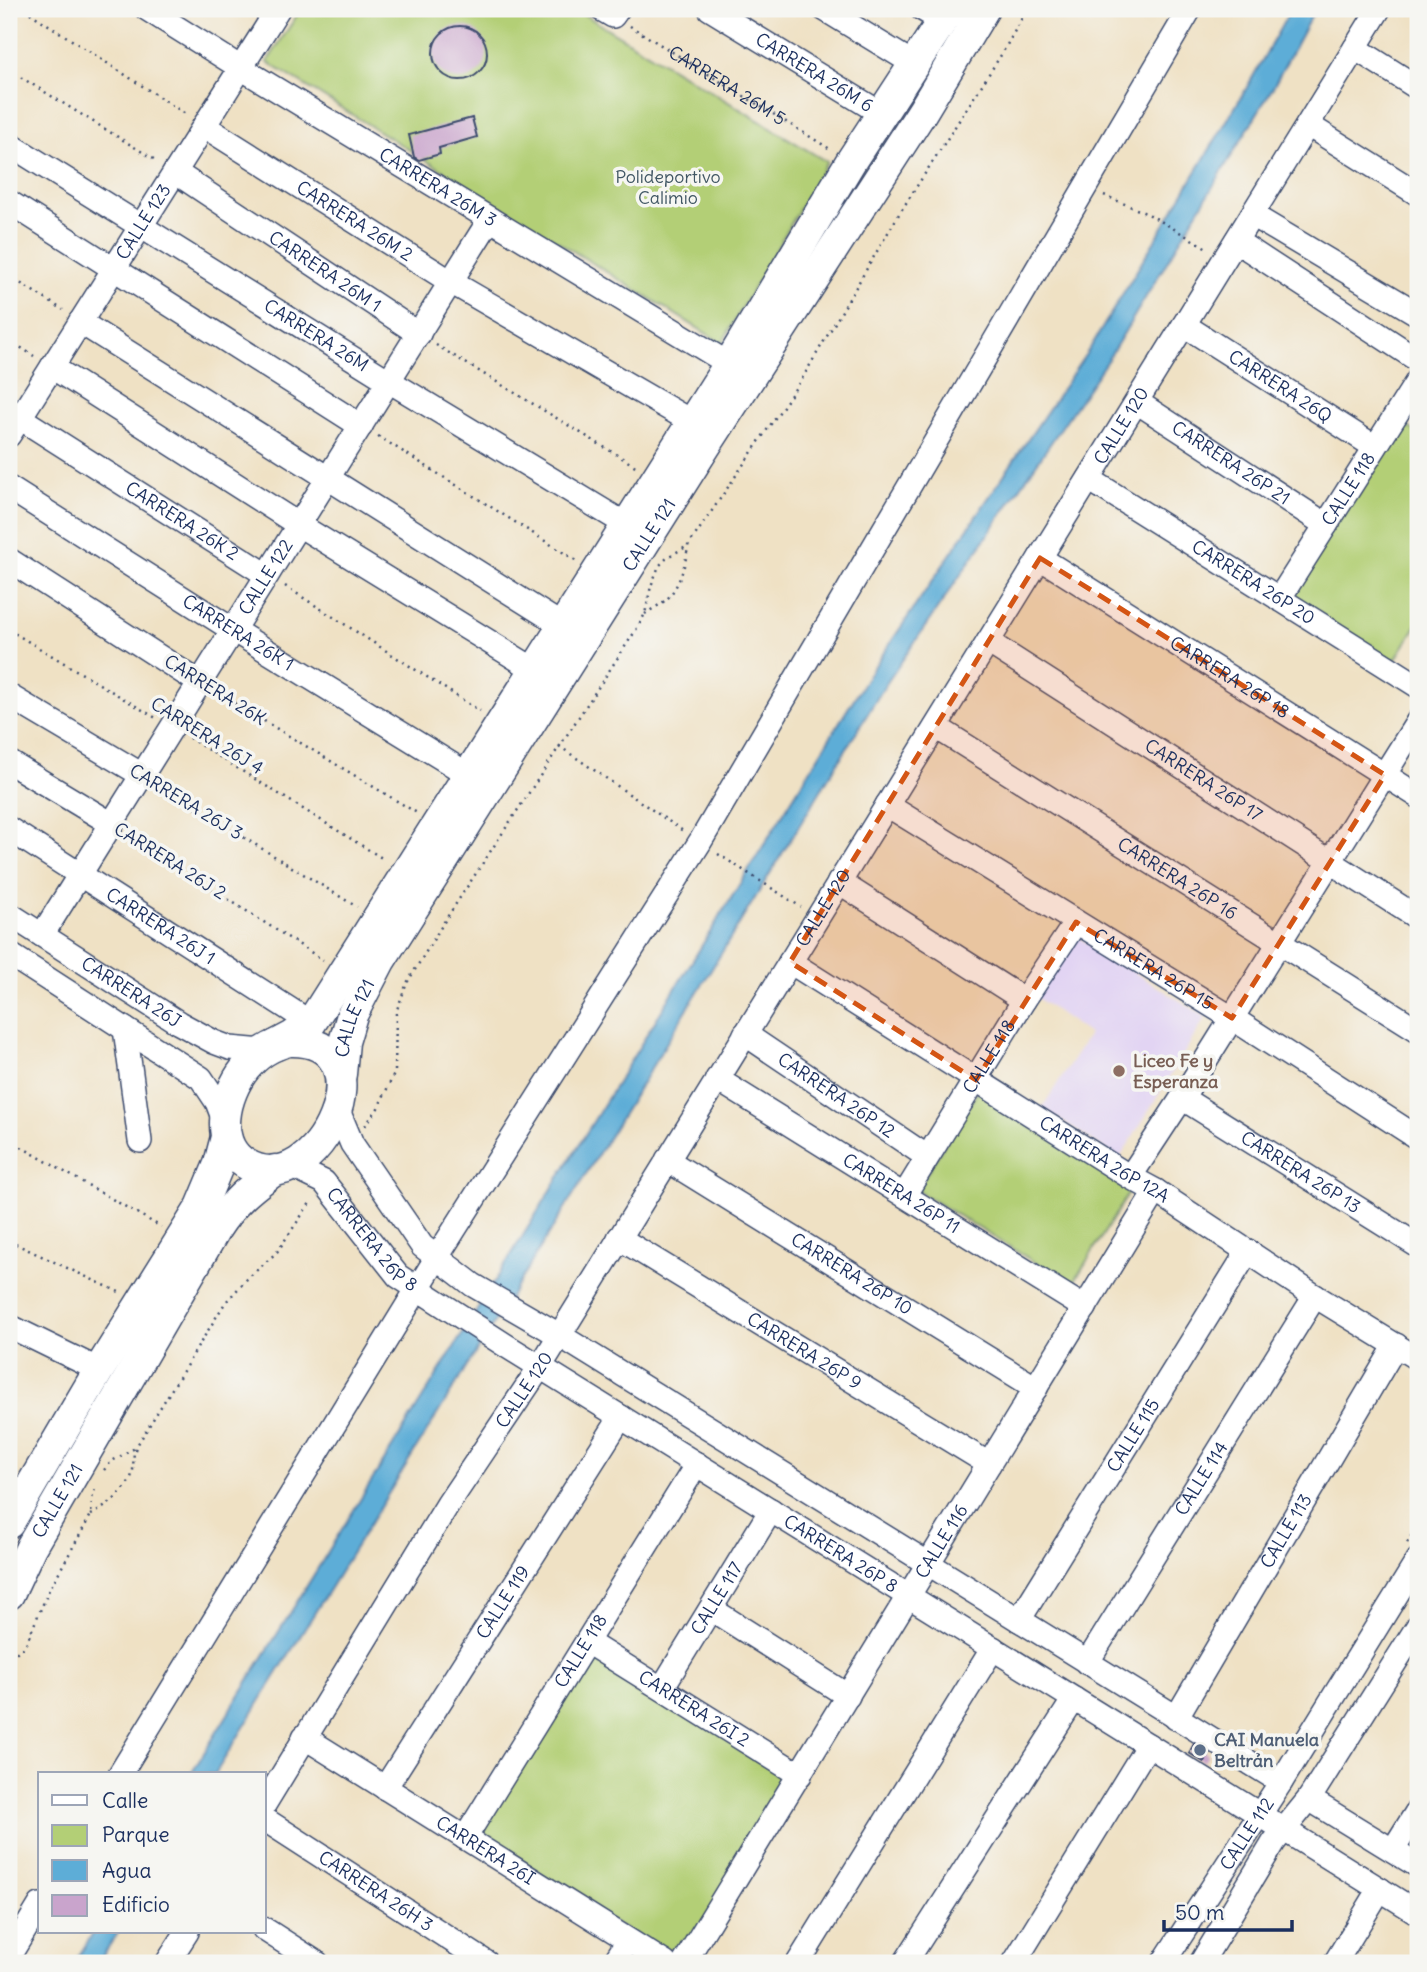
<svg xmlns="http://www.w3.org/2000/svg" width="1427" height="1972" viewBox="0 0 1427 1972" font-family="Delius,sans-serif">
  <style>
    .built { fill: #e2d4f3 }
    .green { fill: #b3cf76; stroke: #677f6a; stroke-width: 2 }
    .water { fill: #5dadd7; stroke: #3c6e9a; stroke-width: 2 }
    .building { fill: #c9a4cc }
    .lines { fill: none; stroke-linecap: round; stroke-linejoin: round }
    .minor-casing { stroke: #3b4a6d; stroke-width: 26 }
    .major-casing { stroke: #3b4a6d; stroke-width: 33 }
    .path { stroke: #3b4a6d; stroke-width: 2.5; stroke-dasharray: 2 5; stroke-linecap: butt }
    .minor { stroke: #fff; stroke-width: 23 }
    .major { stroke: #fff; stroke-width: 30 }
    .marked { fill: #d45514; fill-opacity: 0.2; stroke: #d45514; stroke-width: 5; stroke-dasharray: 14 9; stroke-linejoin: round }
    .education-dot { fill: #8d6e63; stroke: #f6f6f2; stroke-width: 2.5 }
    .service-dot { fill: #5c6f8a; stroke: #f6f6f2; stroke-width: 2.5 }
    .labels { text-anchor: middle; stroke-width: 7; stroke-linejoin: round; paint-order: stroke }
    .street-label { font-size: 18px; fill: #1b2f5e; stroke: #f6f6f2 }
    .park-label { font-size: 18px; fill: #415764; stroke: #f6f6f2 }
    .education-label { font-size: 18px; font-weight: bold; fill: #785e54; stroke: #f6f6f2; text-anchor: start }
    .service-label { font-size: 18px; font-weight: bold; fill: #4e5e75; stroke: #f6f6f2; text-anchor: start }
  </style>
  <rect width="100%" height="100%" fill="#f6f6f2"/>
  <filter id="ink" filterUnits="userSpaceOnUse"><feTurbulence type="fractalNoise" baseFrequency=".0143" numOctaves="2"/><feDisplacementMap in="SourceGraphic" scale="14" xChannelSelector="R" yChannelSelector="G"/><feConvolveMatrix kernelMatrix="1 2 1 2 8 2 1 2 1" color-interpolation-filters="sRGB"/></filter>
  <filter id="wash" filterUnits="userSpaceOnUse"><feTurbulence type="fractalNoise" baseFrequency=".00686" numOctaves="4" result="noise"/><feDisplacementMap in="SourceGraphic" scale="28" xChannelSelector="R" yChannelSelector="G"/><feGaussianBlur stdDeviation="1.57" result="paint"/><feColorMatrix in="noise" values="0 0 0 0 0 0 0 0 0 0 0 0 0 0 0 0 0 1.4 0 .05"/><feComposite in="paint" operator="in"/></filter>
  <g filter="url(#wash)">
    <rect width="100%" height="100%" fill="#efe1c4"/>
    <!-- built -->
    <polygon class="built" points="1071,933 1206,1017 1120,1158 1042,1108 1089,1034 1033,995"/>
    <!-- green -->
    <g class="green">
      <polygon points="301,9 575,9 827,162 722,343 267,62"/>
      <polygon points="1398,421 1418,433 1418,623 1393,663 1286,595"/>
      <polygon points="978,1091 1133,1186 1072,1285 916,1190"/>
      <polygon points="587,1642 800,1775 684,1963 465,1838"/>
    </g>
    <!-- water -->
    <g class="water">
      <polygon points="1291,9 1315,9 1272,89 1110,356 884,687 612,1132 215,1774 191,1774 868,676 1092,345 1246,89"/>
      <polygon points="94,1932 118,1932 98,1963 74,1963"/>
    </g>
    <g id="blocks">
      <!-- building -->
      <g class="building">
        <circle cx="460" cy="53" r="27"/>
        <polygon points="472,118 477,137 439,148 440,154 419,160 414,157 409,135"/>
        <polygon points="1194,1744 1208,1754 1204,1762 1189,1753"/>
      </g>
    </g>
  </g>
  <g filter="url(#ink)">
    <use href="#blocks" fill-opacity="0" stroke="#3b4a6d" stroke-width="2"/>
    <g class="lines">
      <!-- minor casing -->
      <g class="minor-casing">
        <g id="minor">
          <path id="s2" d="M147 9 241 68 729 364"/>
          <polyline points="601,9 613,16 618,9"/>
          <path id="s3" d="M710 9 882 114"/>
          <polyline points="824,9 914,64"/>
          <polyline points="922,9 942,21"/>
          <polyline points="1355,48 1418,88"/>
          <polyline points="1308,125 1418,194"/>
          <path id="s4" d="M204 126 451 282 692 422"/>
          <path id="s5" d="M9 144 389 381 627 525"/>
          <path id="s6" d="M175 172 419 334"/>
          <polyline points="9,202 361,426"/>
          <polyline points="1252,215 1418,314"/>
          <polyline points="1236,241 1418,360"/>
          <polyline points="80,322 563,626"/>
          <path id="s7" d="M1184 325 1375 447"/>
          <polyline points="52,367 299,525 535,670"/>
          <path id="s8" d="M1137 402 1326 525"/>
          <path id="s9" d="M20 418 267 575"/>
          <path id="s10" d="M9 435 278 9"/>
          <path id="s11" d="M1089 479 1418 686"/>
          <path id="s12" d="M9 488 233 630 469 775"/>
          <path id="s13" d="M1040 558 1418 796"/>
          <polyline points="9,560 200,683"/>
          <path id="s14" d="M1279 599 1418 380"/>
          <path id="s15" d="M988 642 1418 918"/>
          <polyline points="9,696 142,775"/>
          <path id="s16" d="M936 727 1418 1030"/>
          <polyline points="9,762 112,824"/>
          <path id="s17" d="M887 805 1232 1018 1418 1138"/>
          <path id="s18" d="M9 829 311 1023"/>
          <polyline points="839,882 1024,1000"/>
          <path id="s19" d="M9 914 179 1023 214 1042 230 1048 264 1051"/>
          <path id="s20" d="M42 935 490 219"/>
          <polyline points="9,954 201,1078 217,1102 225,1123"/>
          <path id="s21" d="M790 962 1130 1177 1156 1191 1315 1296 1418 1359"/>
          <polyline points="125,1029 140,1141"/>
          <path id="s22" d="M745 1034 926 1156"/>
          <path id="s23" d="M717 1079 1085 1308"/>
          <path id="s24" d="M1182 1098 1418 1246"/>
          <polyline points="337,1108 352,1144 422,1246 473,1285 559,1335 1281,1782"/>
          <path id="s25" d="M667 1160 1036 1388"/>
          <path id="s26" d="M291 1166 324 1182 398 1276 505 1345 1418 1913"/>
          <polyline points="1130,1177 1182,1098 1418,721"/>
          <path id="s27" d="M905 1194 1024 1000 1076 922"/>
          <path id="s28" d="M619 1238 989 1464"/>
          <polyline points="9,1326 99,1370"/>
          <polyline points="711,1609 848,1696"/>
          <path id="s29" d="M1019 1620 1248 1251"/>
          <path id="s30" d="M587 1642 800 1775"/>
          <path id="s31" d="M1087 1663 1315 1296"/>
          <path id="s32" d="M662 1688 771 1510"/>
          <path id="s33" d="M1176 1718 1396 1345"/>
          <path id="s34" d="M304 1737 665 1963"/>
          <polyline points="120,1774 437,1257 700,842 1190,9"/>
          <path id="s35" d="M385 1788 621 1417"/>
          <polyline points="1309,1799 1418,1866"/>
          <path id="s36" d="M264 1805 448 1504 540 1367 1379 9"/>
          <path id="s37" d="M264 1819 487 1963"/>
          <path id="s38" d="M465 1838 697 1464"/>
          <polyline points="1393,1850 1418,1810"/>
          <polyline points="264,1929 317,1963"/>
          <polyline points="9,1956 40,1905"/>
          <polyline points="167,1963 187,1932"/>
          <polyline points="614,1963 628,1941"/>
          <path id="s39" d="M684 1963 1156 1191"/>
          <polyline points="798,1963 993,1648"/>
          <polyline points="905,1963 1074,1699"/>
          <polyline points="1014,1963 1148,1745"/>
          <path id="s40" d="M1163 1963 1281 1782 1418 1560"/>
          <polyline points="1201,1963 1274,1842 1309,1799 1418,1626"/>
          <polyline points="1335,1963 1380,1889"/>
        </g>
      </g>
      <!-- major casing -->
      <g class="major-casing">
        <g id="major">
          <path d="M289 1041C393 1037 319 1207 246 1164 212 1144 225 1094 245 1069 256 1055 271 1045 289 1041Z"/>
          <polyline points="276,1045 293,1036 311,1023 729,364 851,161 950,9"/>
          <path id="s41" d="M341 1074 344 1042 352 1015 380 961 705 447 922 112 984 9"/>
          <polyline points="9,1523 99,1370 201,1207 219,1164 226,1137"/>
          <path id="s42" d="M9 1594 31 1547 215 1230C233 1202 248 1190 275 1170"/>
        </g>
      </g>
      <!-- path -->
      <g class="path">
        <polyline points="24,9 187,115"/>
        <path id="s1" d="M630 26 830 149"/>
        <polyline points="9,70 157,161"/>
        <polyline points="1104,195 1150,215 1207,248"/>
        <polyline points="9,276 63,310"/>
        <polyline points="9,340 34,356"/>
        <polyline points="436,345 637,467"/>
        <polyline points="378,436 577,561"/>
        <polyline points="285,586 480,711"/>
        <path d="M645 614C652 609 662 604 668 598 680 584 686 563 688 546L803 377 899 214 1003 52 1027 9"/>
        <polyline points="9,630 156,718"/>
        <polyline points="216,692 417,813"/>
        <polyline points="189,738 385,860"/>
        <polyline points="559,746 683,831"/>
        <polyline points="160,786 357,907"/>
        <polyline points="128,835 323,960"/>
        <polyline points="718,854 801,907"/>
        <polyline points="365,1126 378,1108 395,1072 396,1012 407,983 444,922 636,630 645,614 651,586 659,566 669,556 688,546"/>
        <polyline points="9,1140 161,1227"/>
        <polyline points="9,1241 119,1292"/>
        <polyline points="104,1470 112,1461 135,1448"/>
        <path d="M91 1515C107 1507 131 1488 133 1470 134 1460 132 1458 136 1447L225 1303 247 1279 277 1252 312 1200"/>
        <polyline points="1407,1543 1418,1524"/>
        <polyline points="9,1651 17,1652 25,1646 49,1590 91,1515 92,1499 96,1485"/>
      </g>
      <!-- minor -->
      <use href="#minor" class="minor"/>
      <!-- major -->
      <use href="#major" class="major"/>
    </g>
  </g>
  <!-- marked area -->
  <path class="marked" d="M1040 558 1385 775 1232 1018 1076 922 976 1080 790 962Z"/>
  <!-- markers -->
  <circle class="education-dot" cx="1119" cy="1071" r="7"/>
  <circle class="service-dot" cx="1200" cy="1750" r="7"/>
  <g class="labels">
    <!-- street labels -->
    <g class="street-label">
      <text dy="6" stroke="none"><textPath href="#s3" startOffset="122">CARRERA 26M 6</textPath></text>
      <text dy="6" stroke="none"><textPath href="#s1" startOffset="114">CARRERA 26M 5</textPath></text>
      <text dy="6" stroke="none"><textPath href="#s2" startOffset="341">CARRERA 26M 3</textPath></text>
      <text dy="6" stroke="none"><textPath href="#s4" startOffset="178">CARRERA 26M 2</textPath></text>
      <text dy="6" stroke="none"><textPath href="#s10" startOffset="252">CALLE 123</textPath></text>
      <text dy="6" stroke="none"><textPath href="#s6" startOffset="180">CARRERA 26M 1</textPath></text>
      <text dy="6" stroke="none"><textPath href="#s5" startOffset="362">CARRERA 26M</textPath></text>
      <text dy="6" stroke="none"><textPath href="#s7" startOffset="114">CARRERA 26Q</textPath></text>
      <text dy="6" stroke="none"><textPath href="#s36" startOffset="1624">CALLE 120</textPath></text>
      <text dy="6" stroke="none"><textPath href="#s8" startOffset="112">CARRERA 26P 21</textPath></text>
      <text dy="6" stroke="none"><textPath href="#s14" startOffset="130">CALLE 118</textPath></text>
      <text dy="6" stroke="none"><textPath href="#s9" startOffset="192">CARRERA 26K 2</textPath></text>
      <text dy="6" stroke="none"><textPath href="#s41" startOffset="625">CALLE 121</textPath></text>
      <text dy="6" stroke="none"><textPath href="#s20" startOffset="422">CALLE 122</textPath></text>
      <text dy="6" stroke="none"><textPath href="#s11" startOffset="194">CARRERA 26P 20</textPath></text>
      <text dy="6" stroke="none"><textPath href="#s12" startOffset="271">CARRERA 26K 1</textPath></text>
      <text dy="6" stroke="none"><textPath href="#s13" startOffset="224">CARRERA 26P 18</textPath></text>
      <text transform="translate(215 690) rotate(32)" y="6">CARRERA 26K</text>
      <text transform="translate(207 736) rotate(32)" y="6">CARRERA 26J 4</text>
      <text dy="6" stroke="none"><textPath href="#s15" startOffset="256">CARRERA 26P 17</textPath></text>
      <text transform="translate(186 802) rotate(31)" y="6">CARRERA 26J 3</text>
      <text transform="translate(170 861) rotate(32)" y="6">CARRERA 26J 2</text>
      <text dy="6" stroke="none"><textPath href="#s16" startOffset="285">CARRERA 26P 16</textPath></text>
      <text dy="6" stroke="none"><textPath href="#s36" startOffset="1057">CALLE 120</textPath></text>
      <text dy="6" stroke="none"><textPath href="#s18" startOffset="180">CARRERA 26J 1</textPath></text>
      <text dy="6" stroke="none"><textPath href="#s17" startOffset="313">CARRERA 26P 15</textPath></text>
      <text dy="6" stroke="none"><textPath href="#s19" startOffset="145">CARRERA 26J</textPath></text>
      <text dy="6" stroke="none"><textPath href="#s41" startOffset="58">CALLE 121</textPath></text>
      <text dy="6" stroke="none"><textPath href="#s27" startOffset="161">CALLE 118</textPath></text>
      <text dy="6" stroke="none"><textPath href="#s22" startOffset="110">CARRERA 26P 12</textPath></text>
      <text dy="6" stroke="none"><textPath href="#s21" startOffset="371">CARRERA 26P 12A</textPath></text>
      <text dy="6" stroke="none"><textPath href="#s24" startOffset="140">CARRERA 26P 13</textPath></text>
      <text dy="6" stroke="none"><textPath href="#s23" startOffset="217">CARRERA 26P 11</textPath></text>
      <text dy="6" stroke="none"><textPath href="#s26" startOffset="112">CARRERA 26P 8</textPath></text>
      <text dy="6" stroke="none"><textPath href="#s25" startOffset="217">CARRERA 26P 10</textPath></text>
      <text dy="6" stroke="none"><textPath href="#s28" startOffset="217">CARRERA 26P 9</textPath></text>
      <text dy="6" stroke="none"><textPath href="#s36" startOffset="490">CALLE 120</textPath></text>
      <text dy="6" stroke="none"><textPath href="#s29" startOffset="217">CALLE 115</textPath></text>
      <text dy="6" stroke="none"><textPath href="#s31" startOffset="217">CALLE 114</textPath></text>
      <text dy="6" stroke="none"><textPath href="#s42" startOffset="105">CALLE 121</textPath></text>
      <text dy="6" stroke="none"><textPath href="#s33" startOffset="217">CALLE 113</textPath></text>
      <text dy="6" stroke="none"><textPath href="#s39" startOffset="494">CALLE 116</textPath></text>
      <text dy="6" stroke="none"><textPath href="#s26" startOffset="679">CARRERA 26P 8</textPath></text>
      <text dy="6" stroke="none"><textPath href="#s32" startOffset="105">CALLE 117</textPath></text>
      <text dy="6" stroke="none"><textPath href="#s35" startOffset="220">CALLE 119</textPath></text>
      <text dy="6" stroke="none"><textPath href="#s38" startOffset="220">CALLE 118</textPath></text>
      <text dy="6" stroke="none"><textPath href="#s30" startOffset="126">CARRERA 26I 2</textPath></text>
      <text dy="6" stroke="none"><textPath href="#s40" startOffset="154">CALLE 112</textPath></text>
      <text dy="6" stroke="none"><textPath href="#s34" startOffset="214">CARRERA 26I</textPath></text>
      <text dy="6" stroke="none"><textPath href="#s37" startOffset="133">CARRERA 26H 3</textPath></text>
    </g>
    <!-- park labels -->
    <g class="park-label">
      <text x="668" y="183">Polideportivo<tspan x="668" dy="21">Calimio</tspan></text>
    </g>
    <!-- education labels -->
    <g class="education-label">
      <text x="1133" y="1067">Liceo Fe y<tspan x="1133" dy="21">Esperanza</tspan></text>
    </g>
    <!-- service labels -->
    <g class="service-label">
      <text x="1214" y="1746">CAI Manuela<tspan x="1214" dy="21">Beltrán</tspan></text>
    </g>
  </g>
  <!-- margin -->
  <rect width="1427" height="1972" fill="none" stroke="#f6f6f2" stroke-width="35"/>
  <!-- legend -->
  <rect x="38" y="1772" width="228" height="161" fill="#f6f6f2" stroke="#9ea6b7" stroke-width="2"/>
  <rect x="52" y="1795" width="35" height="10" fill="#ffffff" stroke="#9ea6b7" stroke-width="2"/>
  <text x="102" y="1808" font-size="21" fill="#1b2f5e">Calle</text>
  <rect x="52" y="1825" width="35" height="21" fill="#b3cf76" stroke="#9ea6b7" stroke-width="2"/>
  <text x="102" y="1842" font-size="21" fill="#1b2f5e">Parque</text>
  <rect x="52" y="1860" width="35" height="21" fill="#5dadd7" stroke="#9ea6b7" stroke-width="2"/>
  <text x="102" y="1878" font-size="21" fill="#1b2f5e">Agua</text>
  <rect x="52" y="1895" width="35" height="21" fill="#c9a4cc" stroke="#9ea6b7" stroke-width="2"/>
  <text x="102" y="1912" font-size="21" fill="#1b2f5e">Edificio</text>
  <!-- scale -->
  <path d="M1164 1920v10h128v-10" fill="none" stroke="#1b2f5e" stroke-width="3.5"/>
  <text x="1175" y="1920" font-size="21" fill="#1b2f5e" stroke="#f6f6f2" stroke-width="5" paint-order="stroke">50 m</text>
</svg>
